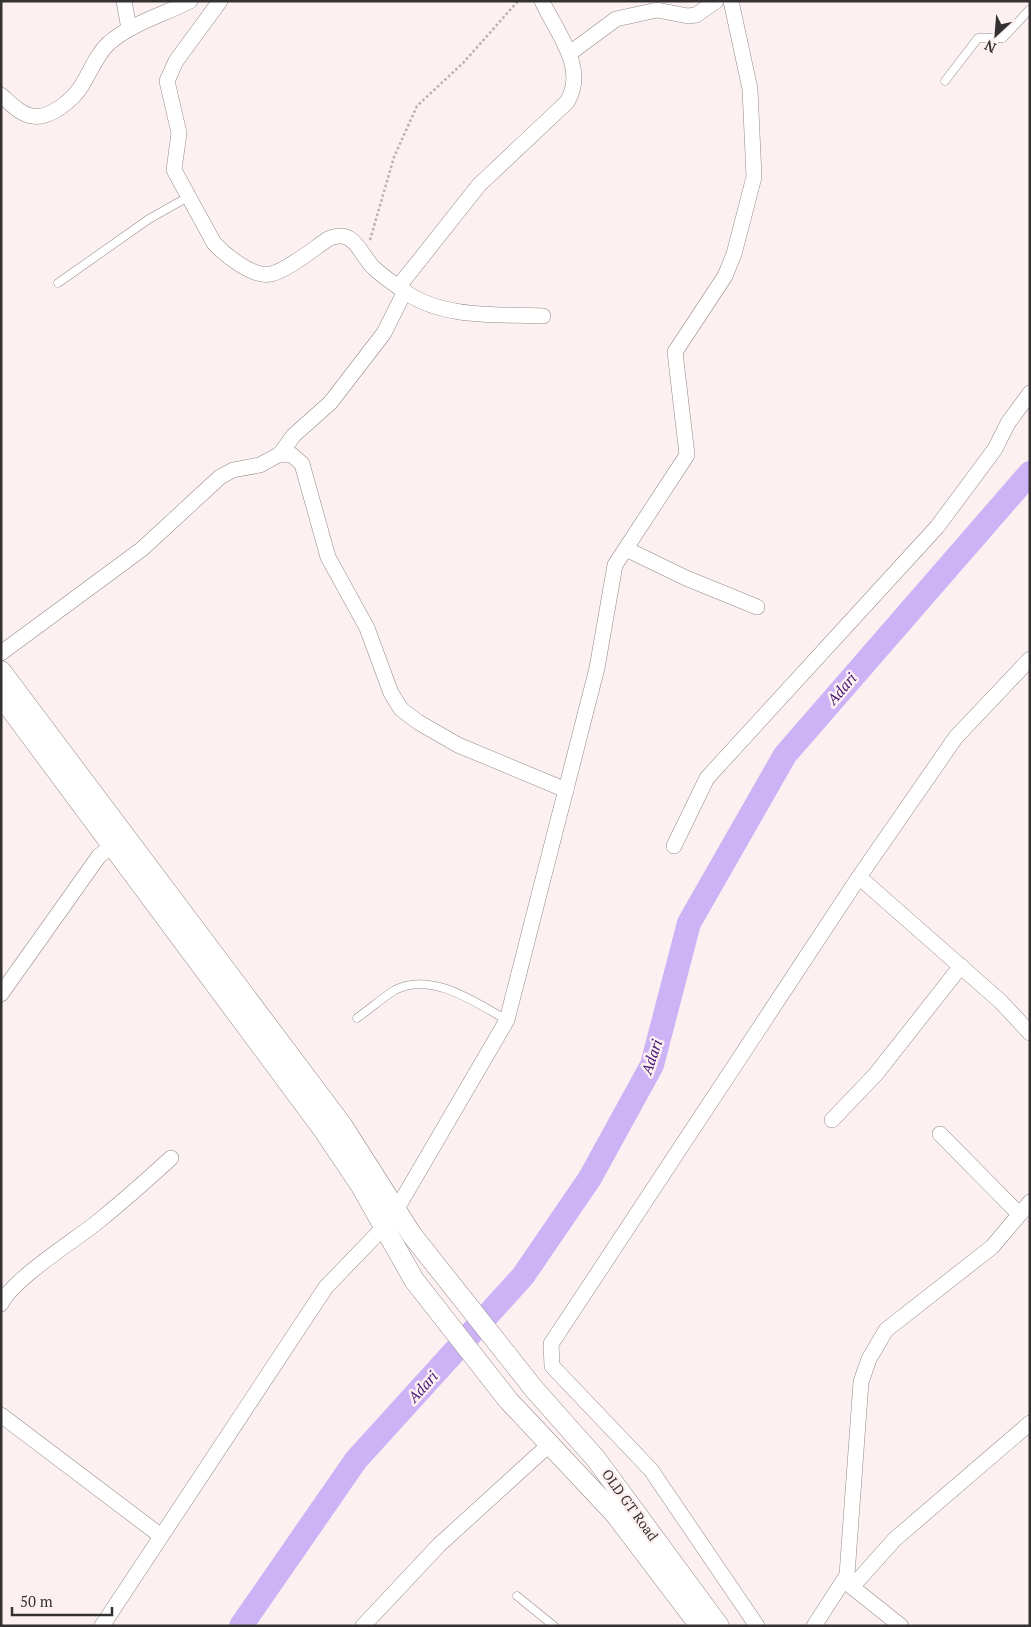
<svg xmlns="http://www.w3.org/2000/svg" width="1031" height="1627" viewBox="0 0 1031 1627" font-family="'PT Serif',serif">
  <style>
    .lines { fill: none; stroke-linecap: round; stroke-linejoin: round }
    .river { stroke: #ccb3f6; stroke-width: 24 }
    .lane-casing { stroke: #948a8b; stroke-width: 9 }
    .street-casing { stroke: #948a8b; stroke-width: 16 }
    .secondary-casing { stroke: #948a8b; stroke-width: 21 }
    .path { stroke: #bbb1b2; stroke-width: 2.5; stroke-dasharray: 2.5 2.5; stroke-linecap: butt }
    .lane { stroke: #fff; stroke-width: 8 }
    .street { stroke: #fff; stroke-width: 15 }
    .secondary { stroke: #fff; stroke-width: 20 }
    .labels { text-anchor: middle; stroke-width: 5; stroke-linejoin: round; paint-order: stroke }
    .street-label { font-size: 14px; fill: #353031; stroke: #fcf0f1 }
    .water-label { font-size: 15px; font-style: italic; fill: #441172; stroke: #fcf0f1 }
  </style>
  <rect width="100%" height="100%" fill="#fcf0f1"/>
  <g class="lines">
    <!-- river -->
    <polyline class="river" points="241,1626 356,1460 523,1276 590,1178 652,1065 689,923 785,755 1030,473"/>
    <!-- lane casing -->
    <g class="lane-casing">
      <g id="lane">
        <polyline points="945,81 978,38 1003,38 1030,9"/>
        <polyline points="58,283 149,219 188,197"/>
        <path d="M357 1018C370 1009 382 998 395 990 432 971 476 1003 507 1020"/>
        <polyline points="517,1596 554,1626"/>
      </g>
    </g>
    <!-- street casing -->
    <g class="street-casing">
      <g id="street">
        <polyline points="124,1 129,29"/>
        <path d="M220 1 176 61 167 81 179 133 174 170 214 243C225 255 253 278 271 274 288 270 313 249 328 239 355 227 359 254 374 268 383 277 395 284 405 292 444 319 498 314 543 316"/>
        <polyline points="570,53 616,19 657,10 688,16 696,15 716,1"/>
        <path d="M1 95C10 103 20 114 32 116 49 120 74 99 82 85 91 71 96 55 109 43 132 23 163 15 190 1"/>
        <path d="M399 286 479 185 567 102C588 68 556 32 542 1"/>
        <polyline points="280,454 294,435 330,403 344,385 384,333 405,291"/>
        <polyline points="626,549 686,578 757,607"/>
        <polyline points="1,653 142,549 220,477 233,470 260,465 280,454 292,455 302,464 328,557 367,628 391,693 401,709 418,722 458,745 566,790"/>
        <polyline points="674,846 707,778 937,527 995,449 1008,423 1030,393"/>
        <polyline points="859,877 1000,1001 1030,1033"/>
        <polyline points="1,994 99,856 113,845"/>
        <polyline points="832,1120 876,1074 961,966"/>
        <polyline points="940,1134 1019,1214"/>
        <path d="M1 1304C12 1280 73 1241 95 1224 121 1203 146 1181 171 1158"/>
        <polyline points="1,1415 161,1536"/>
        <polyline points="849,1579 852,1587 901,1626"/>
        <polyline points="852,1587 895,1539 1030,1423"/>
        <polyline points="102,1626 326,1287 383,1228 395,1212 507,1020 597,668 615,565 687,455 675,352 725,276 734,254 754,177 750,89 731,1"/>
        <polyline points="363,1626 439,1545 551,1443"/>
        <polyline points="757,1626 651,1470 552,1366 551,1344 859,877 956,737 1030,659"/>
        <polyline points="814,1626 847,1575 861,1382 869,1359 886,1330 992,1247 1030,1202"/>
      </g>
    </g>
    <!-- secondary casing -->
    <g class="secondary-casing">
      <g id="secondary">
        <polyline points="1,671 342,1125 412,1235 534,1389 596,1459 719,1626"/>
        <polyline points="1,696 322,1128 361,1186 414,1280 508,1400 615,1514 700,1626"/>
      </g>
    </g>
    <!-- path -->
    <polyline class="path" points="370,240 394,157 417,106 464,62 518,1"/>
    <!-- lane -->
    <use href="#lane" class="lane"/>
    <!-- street -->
    <use href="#street" class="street"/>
    <!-- secondary -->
    <use href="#secondary" class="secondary"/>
  </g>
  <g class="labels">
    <!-- street labels -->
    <g class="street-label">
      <text transform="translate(630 1505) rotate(54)" y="5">OLD GT Road</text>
    </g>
    <!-- water labels -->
    <g class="water-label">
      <text transform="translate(842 689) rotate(-49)" y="5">Adari</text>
      <text transform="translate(652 1057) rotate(-71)" y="5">Adari</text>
      <text transform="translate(423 1387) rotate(-48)" y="5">Adari</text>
    </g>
  </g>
  <!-- border -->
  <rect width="1031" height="1627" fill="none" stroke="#353031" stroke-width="5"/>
  <!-- north arrow -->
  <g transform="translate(996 35) rotate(206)" stroke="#fcf0f1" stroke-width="4" paint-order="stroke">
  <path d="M0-4L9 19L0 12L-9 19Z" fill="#353031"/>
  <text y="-8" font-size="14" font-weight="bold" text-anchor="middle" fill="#353031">N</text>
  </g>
  <!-- scale -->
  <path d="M12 1607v8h100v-8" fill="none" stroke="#353031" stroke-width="2.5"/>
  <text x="20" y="1607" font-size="15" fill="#353031" stroke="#fcf0f1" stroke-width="4" paint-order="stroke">50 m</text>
</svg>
